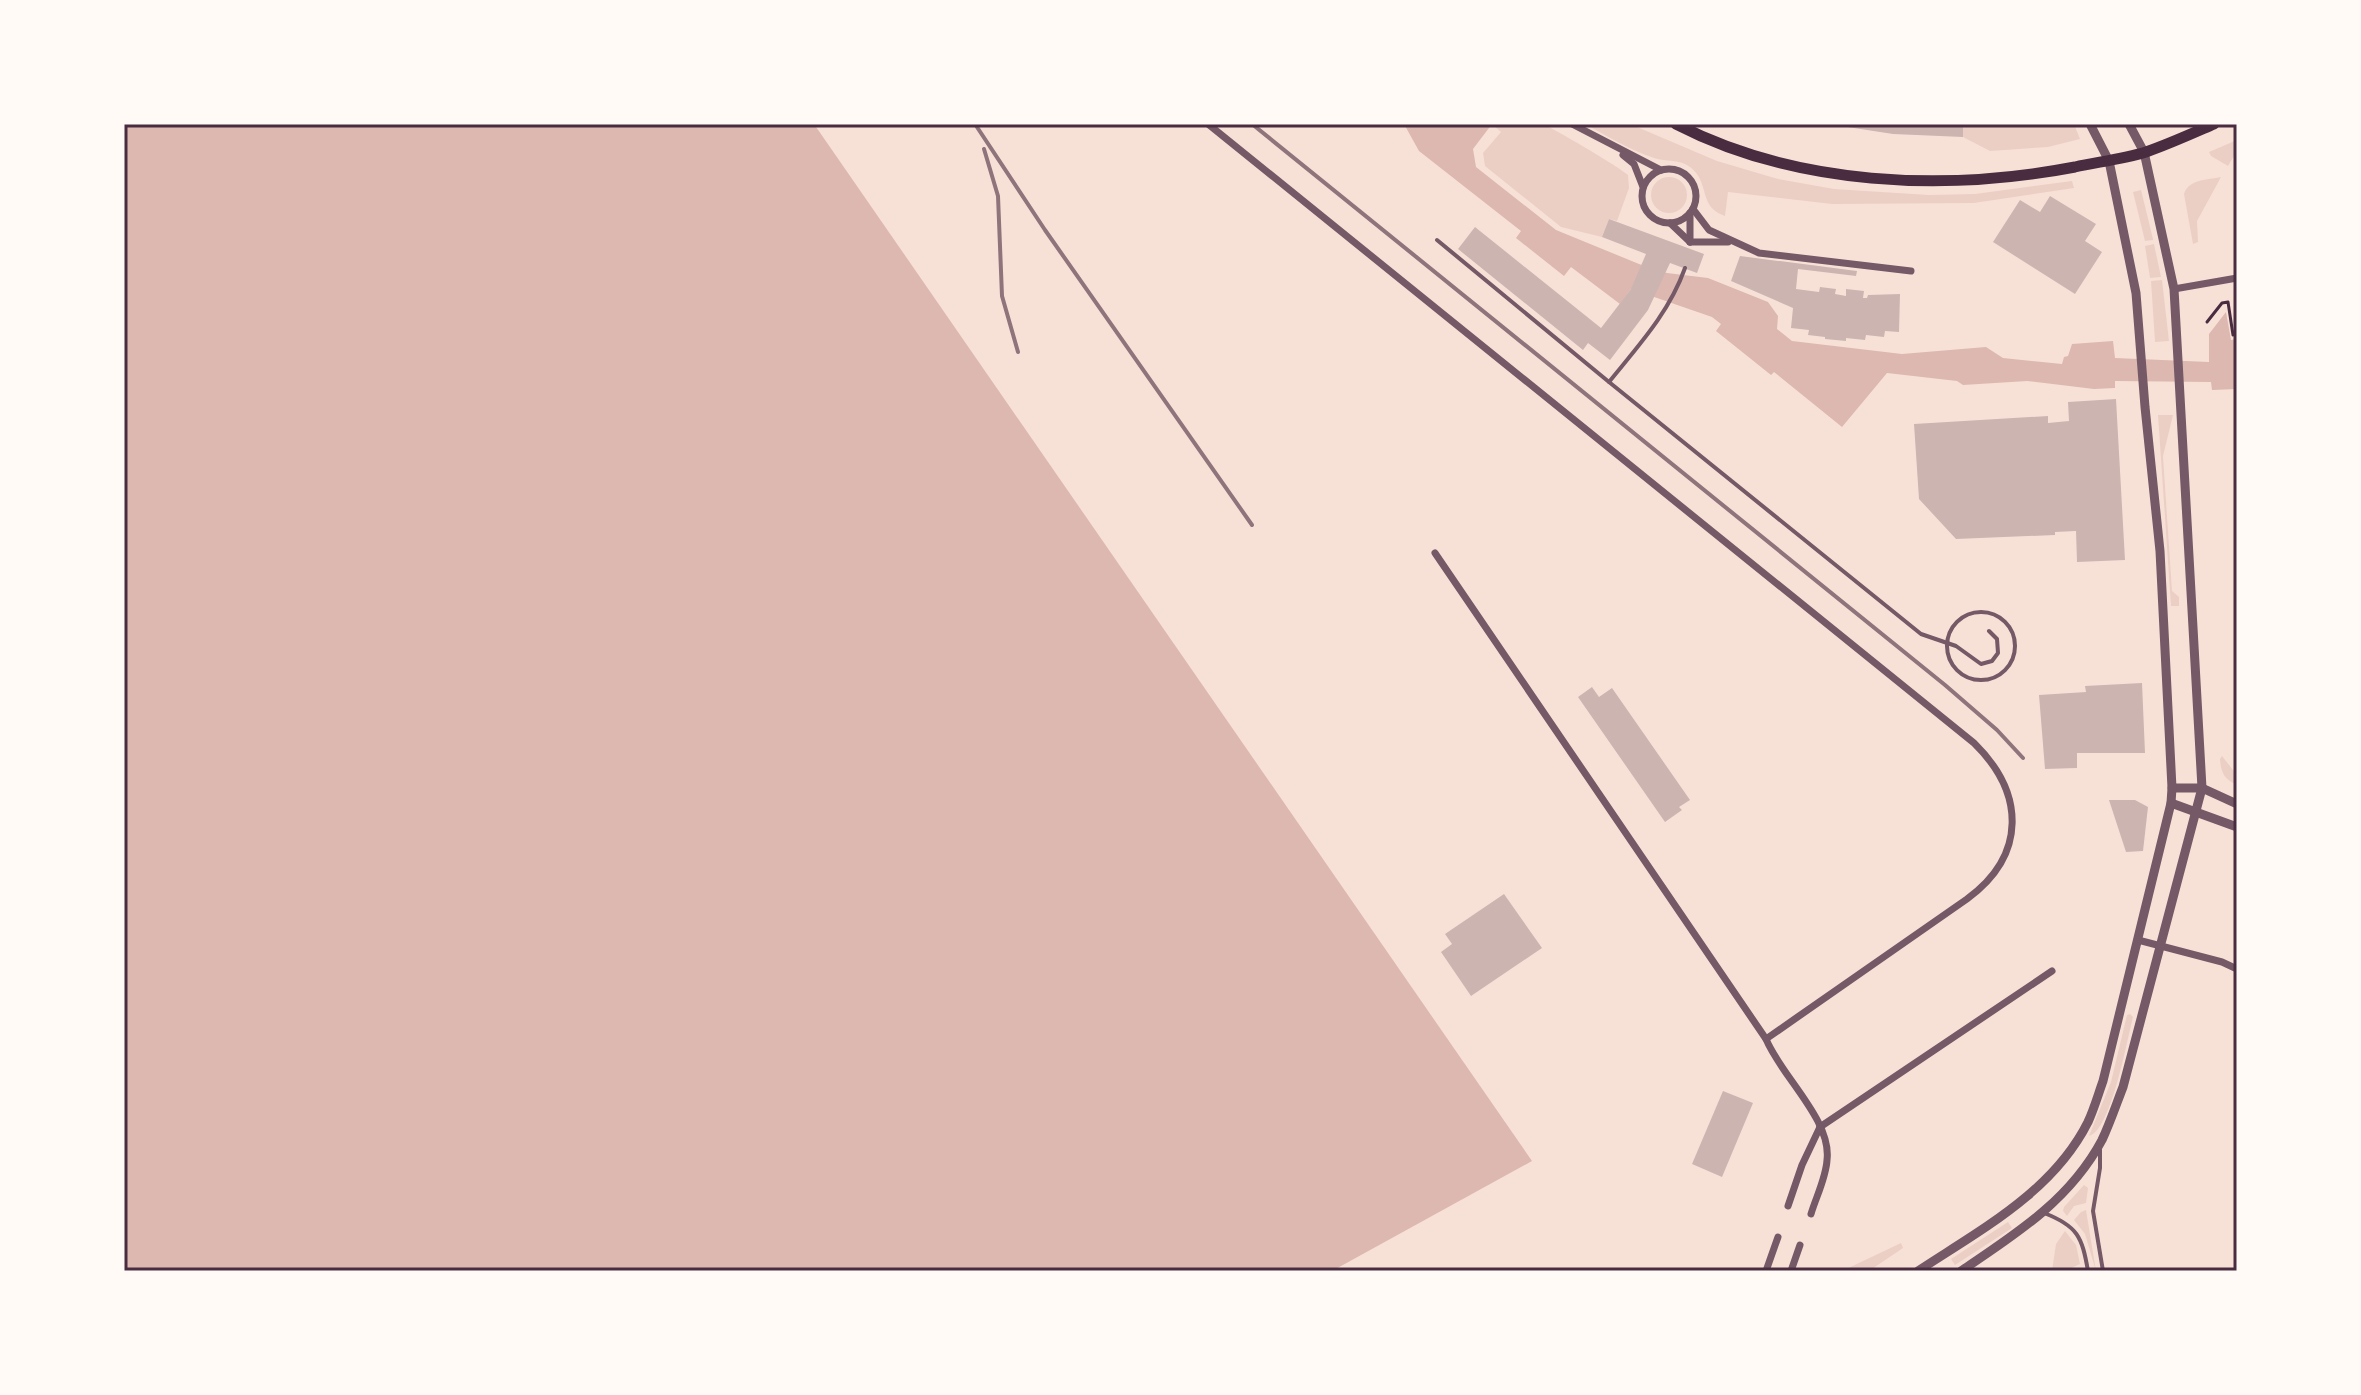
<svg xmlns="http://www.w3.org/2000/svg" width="2361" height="1395" viewBox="0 0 2361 1395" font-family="'Work Sans',sans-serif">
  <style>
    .green { fill: #ebcfc5 }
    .water { fill: #dcb8b0 }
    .building { fill: #ccb4b1 }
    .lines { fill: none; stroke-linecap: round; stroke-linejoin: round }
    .path { stroke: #4a2c40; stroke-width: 3 }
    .service { stroke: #755966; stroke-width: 4 }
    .minor { stroke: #755966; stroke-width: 7 }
    .tertiary { stroke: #755966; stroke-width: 9 }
    .primary { stroke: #4a2c40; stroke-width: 11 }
    .rail { stroke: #8f747c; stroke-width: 4 }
    .neatline { fill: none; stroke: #4a2c40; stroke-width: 3 }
  </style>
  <rect width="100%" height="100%" fill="#f7e1d7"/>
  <!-- green -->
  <g class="green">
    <path d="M1492 124C1508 124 1527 121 1542 124 1550 126 1621 168 1628 175L1629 188 1617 221 1609 219 1602 237 1561 227 1485 166 1483 153 1501 132Z"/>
    <path d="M1585 124H1630L1717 161 1778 179 1834 189 1929 195 1975 194 2072 181 2074 188 1974 203 1832 204 1728 192 1725 216C1697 206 1711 183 1690 167 1680 159 1666 162 1654 158 1630 150 1607 136 1585 124Z"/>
    <polygon points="1963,124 2074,124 2080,139 2048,147 1990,151 1963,137"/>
    <polygon points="2237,140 2237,151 2228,166 2211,156 2209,152"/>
    <circle cx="1669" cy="195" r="18"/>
    <path d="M2221 177 2197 221 2198 242 2193 244 2184 194C2189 179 2207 180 2221 177Z"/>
    <polygon points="2141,190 2153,239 2153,240 2145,241 2133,192"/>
    <polygon points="2154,244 2161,277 2150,278 2145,246"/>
    <polygon points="2162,280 2169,341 2155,342 2151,281"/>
    <polygon points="2158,415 2173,415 2163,456 2172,591 2179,597 2179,606 2171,606"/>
    <path d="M2222 756 2237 775V785C2224 779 2221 773 2220 759Z"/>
    <path d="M2130 1014 2133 1017C2127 1040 2111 1131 2089 1136L2111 1082 2127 1015Z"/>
    <polygon points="2084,1185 2088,1188 2086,1203 2074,1206 2067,1216 2063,1211 2064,1207"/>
    <polygon points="2086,1210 2096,1271 2085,1234 2074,1220 2081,1212"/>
    <polygon points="2008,1222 2012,1228 1955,1265 1951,1259"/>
    <polygon points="2065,1231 2076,1245 2080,1264 2065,1271 2052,1271 2056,1244"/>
    <polygon points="1901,1243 1903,1248 1869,1271 1842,1271"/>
  </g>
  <!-- water -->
  <g class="water">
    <polygon points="124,124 814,124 1532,1161 1332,1271 124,1271"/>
    <polygon points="1404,124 1492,124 1473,149 1476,167 1556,230 1639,264 1667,273 1708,278 1768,302 1778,316 1777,329 1792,341 1902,354 1986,347 2003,358 2062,364 2064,357 2068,356 2072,344 2113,341 2115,358 2209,362 2209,334 2226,312 2231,340 2237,339 2237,389 2212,390 2211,382 2115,381 2115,388 2094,389 2027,381 1963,385 1957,381 1887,373 1842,427 1774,372 1771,375 1716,331 1721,324 1712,317 1631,289 1620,304 1571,267 1564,276 1516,238 1521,231 1419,151"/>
  </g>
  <!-- building -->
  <g class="building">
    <polygon points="1828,124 1963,124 1963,137 1893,134"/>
    <polygon points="2050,196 2096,224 2085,241 2102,252 2075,294 1993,242 2020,200 2040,212"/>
    <polygon points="1609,219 1704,254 1697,273 1670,263 1648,310 1610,360 1588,343 1583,350 1458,249 1475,227 1601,328 1631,289 1646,254 1602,237"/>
    <polygon points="1740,256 1857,271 1856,276 1798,269 1796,289 1819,292 1820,287 1836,289 1835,294 1846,296 1846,289 1864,291 1863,298 1867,298 1868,295 1900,294 1899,332 1885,331 1884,337 1866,335 1865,340 1846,338 1846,341 1825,339 1825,337 1808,335 1809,330 1791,328 1793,308 1731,281"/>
    <polygon points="2116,399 2125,560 2077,562 2076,531 2055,532 2055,535 1956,539 1919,499 1914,424 2048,416 2048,423 2069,421 2068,402"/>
    <polygon points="2142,683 2145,753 2077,753 2077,768 2045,769 2039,695 2086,692 2085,686"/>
    <polygon points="1592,687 1599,697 1612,688 1690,800 1679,807 1682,810 1665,822 1578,697"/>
    <polygon points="2109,800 2135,800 2148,807 2143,851 2126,852"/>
    <polygon points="1504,894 1542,948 1471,996 1441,952 1452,944 1445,934"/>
    <polygon points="1723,1091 1753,1103 1722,1177 1692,1164"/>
  </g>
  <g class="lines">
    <!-- path -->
    <polyline class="path" points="2207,322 2222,303 2228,302 2233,335"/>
    <!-- service -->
    <g class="service">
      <path d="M1437 240 1609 382C1638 346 1669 313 1685 268"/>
      <polyline points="1609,382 1921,634 1956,646 1981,664 1992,661 1998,653 1997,639 1989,631"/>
      <circle cx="1981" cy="646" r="34"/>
      <polyline points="2100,1150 2100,1168 2093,1211 2103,1271"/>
      <path d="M2044 1213C2078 1226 2082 1237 2088 1271"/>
    </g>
    <!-- minor -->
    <g class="minor">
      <path d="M1208 124 1974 743C2025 793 2027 855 1967 899L1766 1039"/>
      <polyline points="1572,124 1661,170"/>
      <polyline points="1623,155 1634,164 1643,187"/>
      <circle cx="1669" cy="196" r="27"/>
      <polyline points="1693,209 1709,230 1759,253 1911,271"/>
      <polyline points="1690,213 1690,242"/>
      <polyline points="1670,223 1690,242"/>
      <polyline points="1690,242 1728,242"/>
      <polyline points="2174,289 2237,278"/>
      <path d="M1435 553 1766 1039C1781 1076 1832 1120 1827 1160 1826 1178 1816 1197 1811 1214"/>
      <polyline points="2138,940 2222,962 2237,969"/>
      <polyline points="1820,1127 2052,971"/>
      <polyline points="1788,1206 1802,1165 1820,1127"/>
      <polyline points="1766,1271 1778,1237"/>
      <polyline points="1791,1271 1800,1245"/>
    </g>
    <!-- tertiary -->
    <g class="tertiary">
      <polyline points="2172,788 2202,788 2237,804"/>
      <polyline points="2171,803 2237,827"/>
      <path d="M1918 1271C1980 1230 2053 1192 2088 1122 2094 1109 2098 1095 2103 1081L2171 803 2172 788 2160 551 2145 407 2136 293 2109 161 2090 124"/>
      <path d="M1961 1271C2016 1234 2070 1200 2102 1140 2110 1123 2116 1105 2123 1087L2202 788 2174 289 2144 152 2129 124"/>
    </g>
    <!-- primary -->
    <path class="primary" d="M1676 124C1796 186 1944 192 2075 167 2098 162 2123 159 2146 152 2169 144 2191 134 2214 124"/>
    <!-- rail -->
    <g class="rail">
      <polyline points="975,124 1045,230 1252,525"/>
      <polyline points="1252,124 1945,685 1997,730 2023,758"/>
      <polyline points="984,149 998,196 1002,296 1018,352"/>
    </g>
  </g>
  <!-- border -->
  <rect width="2361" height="1395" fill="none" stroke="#fffaf5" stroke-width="252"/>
  <rect x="126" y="126" width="2109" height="1143" class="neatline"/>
</svg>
